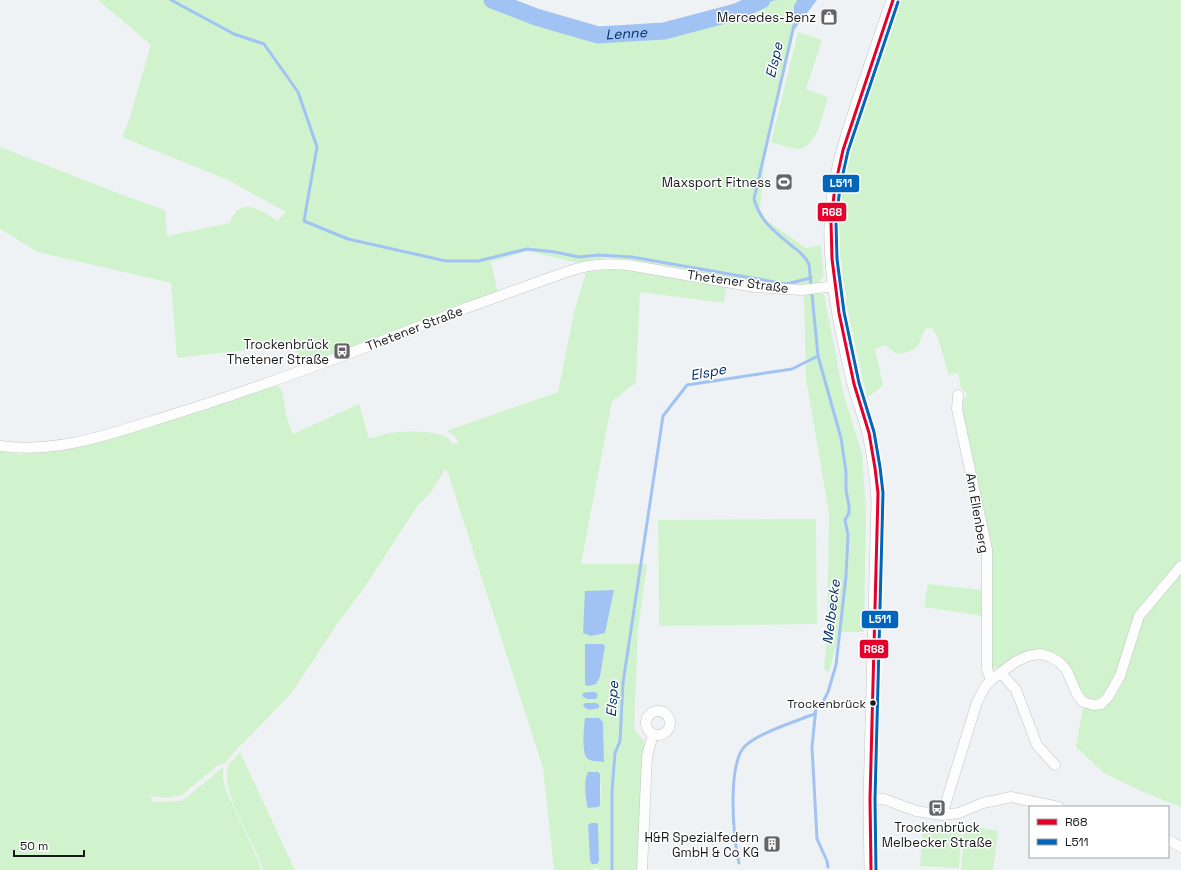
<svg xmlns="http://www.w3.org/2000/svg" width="1181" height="870" viewBox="0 0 1181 870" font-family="'Space Grotesk',sans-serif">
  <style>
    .green { fill: #d0f3ce; fill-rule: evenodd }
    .water { fill: #a1c3f3 }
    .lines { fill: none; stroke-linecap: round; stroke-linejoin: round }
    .stream { stroke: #a1c3f3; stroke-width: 3 }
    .river { stroke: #a1c3f3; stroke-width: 17 }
    .minor-casing { stroke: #c2c4c7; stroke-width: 11 }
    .major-casing { stroke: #c2c4c7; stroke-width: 14 }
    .minor { stroke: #fdfdfe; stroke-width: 10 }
    .major { stroke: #fdfdfe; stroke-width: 13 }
    .bus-1-casing { stroke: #fff; stroke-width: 6 }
    .bus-2-casing { stroke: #fff; stroke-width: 6 }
    .bus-1 { stroke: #e4002b; stroke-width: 3 }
    .bus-2 { stroke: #0065bd; stroke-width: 3 }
    .bus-dot { fill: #17191b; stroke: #fff; stroke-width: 1.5 }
    .labels { text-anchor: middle; stroke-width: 3; stroke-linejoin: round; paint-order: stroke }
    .bus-label { font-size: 12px; fill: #17191b; stroke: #fff; text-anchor: end }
    .poi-label { font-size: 13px; fill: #17191b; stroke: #fff; text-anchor: end }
    .street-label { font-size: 13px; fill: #17191b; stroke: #fff }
    .water-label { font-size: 14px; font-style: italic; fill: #012f69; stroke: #fff }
    .line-badge { stroke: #fff; stroke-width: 1.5 }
    .badge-label { font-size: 11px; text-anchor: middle; font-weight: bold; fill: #fff }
  </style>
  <rect width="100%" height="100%" fill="#eff2f5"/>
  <!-- green -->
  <g class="green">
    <path d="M98 0H501L590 34 640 31 743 6 778 0H797L794 6V30L776 98 764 161 760 210 765 219 806 248 821 245 824 276 818 283 796 285 736 278 623 259 607 258 579 263 527 251 491 262 498 293 314 362C303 363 296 356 295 345H288L177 358 171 283 38 252 0 229V147L120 194 165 210 167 236 230 223C239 196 261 209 277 221L286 212 228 180 122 137 129 120 151 45Z"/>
    <path d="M901 0H1181V807L1143 792 1104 773 1076 747 1083 706 1080 692 1044 652 1001 667 994 668 991 667 990 549 962 418C962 409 959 402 967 396L966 392 961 389 958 373 949 375 937 336 932 328 925 329C918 348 917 351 897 354L885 345 875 349 883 385 867 398 845 299 847 298 844 285 838 238 840 191 846 162Z"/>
    <path d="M798 32 822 40 806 89 828 97C823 113 818 146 799 149 792 149 778 144 771 142Z"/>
    <path d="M616 269 636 271 726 287 724 303 640 292 636 383 612 401 581 564H647L638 630 634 729 644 741 637 870H598V868L591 869V870H554L543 768 448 473 445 469 432 491 418 505 362 591 339 621 291 694 236 750 225 763 217 766 182 795 167 798 150 796 154 802 180 801 186 798 223 767V779L226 790 258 860 261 870H0V451L19 454 53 451 276 385 282 390C285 404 286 421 293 434L359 404 369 439C376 437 383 434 390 433 404 431 445 429 452 443L459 444 455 436 448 432 449 430 558 392 574 312 586 272ZM593 718 603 722 604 761 584 753 585 719ZM586 775 601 784 600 805ZM597 823 599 861 592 864 590 861 588 825Z"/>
    <polygon points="804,294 824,294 843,392 862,454 866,511 864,632 839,632 829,673 824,669 827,628 829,513 806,379"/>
    <polygon points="816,519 817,624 659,626 658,520"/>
    <polygon points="928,584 981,590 982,616 924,607"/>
    <path d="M240 752 295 870H263C256 845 219 790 228 767 231 761 236 757 240 752Z"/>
    <polygon points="962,824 959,868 920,866 923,825"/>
    <polygon points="964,825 998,831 993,870 961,870"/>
  </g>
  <!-- water -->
  <g class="water">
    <polygon points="751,0 778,0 743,6"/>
    <polygon points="797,0 817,0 794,30 794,6"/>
    <polygon points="614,590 605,633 591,636 583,633 585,591"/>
    <polygon points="585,644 603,644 605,646 600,677 596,684 589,686 585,685"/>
    <polygon points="589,692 595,692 598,695 596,699 587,699 582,696 583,693"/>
    <path d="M585 703H596L599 705V708C593 709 586 712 583 705Z"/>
    <path d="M585 718H599L603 722 604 762C599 761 592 762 588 759 581 754 584 727 585 718Z"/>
    <path d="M588 772H598L600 774V805L598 807 588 808 587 806C586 795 583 782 588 772Z"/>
    <polygon points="591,823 597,823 598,825 599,861 597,864 592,864 590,861 588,825"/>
  </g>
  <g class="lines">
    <!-- stream -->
    <g class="stream">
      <polyline points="171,0 234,34 264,44 298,92 317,147 304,221 348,239 446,261 478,261 527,249 555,252 579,257 599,255 632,257 786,284 811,278"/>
      <polyline points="818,356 841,438 846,472 846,490 849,506 849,513 845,520 848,535 846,576 836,665 828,692 823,702 816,707 812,747 817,839 827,861 828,867"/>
      <path d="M739 863C733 839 727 764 745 746 759 733 789 724 806 717L815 714"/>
      <path d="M612 870V791L615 753 620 741 623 683 663 416 687 385 792 369 818 356 809 264C805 256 799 251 792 246 775 232 760 221 754 199L794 25"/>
    </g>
    <!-- river -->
    <path class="river" id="s1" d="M492 0 536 17 598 35 664 31 736 12 762 0"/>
    <!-- minor casing -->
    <g class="minor-casing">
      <g id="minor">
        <polyline points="958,395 957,409 987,549 987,669 991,680"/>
        <path d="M0 446C58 454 113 433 168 416 269 385 368 347 466 308 491 299 516 290 541 281 556 276 572 269 588 266 601 264 614 264 628 265L755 287 802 290 835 286"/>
        <polyline points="1001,673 1016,690 1037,745 1055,765"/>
        <circle cx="658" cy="723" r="12"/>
        <polyline points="870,799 884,799 916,811 942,815 959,813 983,803 1011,797 1059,807"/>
        <polyline points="942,815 977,702 985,687 991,680 1015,662 1028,656 1041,654 1051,657 1060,663 1066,669 1077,694 1083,702 1094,705 1101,704 1108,697 1120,676 1139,616 1181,566"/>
        <polyline points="1168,840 1181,847"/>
        <polyline points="642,870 647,756 653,734"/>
      </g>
    </g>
    <!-- major casing -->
    <g class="major-casing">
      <path id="major" d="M871 870 870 799 878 502C877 479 874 456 869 433 865 417 858 400 854 384 843 338 832 289 831 241 829 191 844 144 860 97 871 65 882 32 893 0"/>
    </g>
    <!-- minor -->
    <use href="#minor" class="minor"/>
    <!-- major -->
    <use href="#major" class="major"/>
    <!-- bus-1 casing -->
    <g class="bus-1-casing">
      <polyline id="bus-1" points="871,870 870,799 878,493 875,468 869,433 854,384 839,313 832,259 831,222 835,186 843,150 893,0"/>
    </g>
    <!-- bus-2 casing -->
    <g class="bus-2-casing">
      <polyline id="bus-2" points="876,870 875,799 883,493 880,467 874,432 859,383 844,312 837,259 836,223 840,187 848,151 898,2"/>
    </g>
    <!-- bus-1 -->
    <use href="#bus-1" class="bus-1"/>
    <!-- bus-2 -->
    <use href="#bus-2" class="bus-2"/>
  </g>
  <!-- icons -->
  <defs>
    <g id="shop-square" transform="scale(0.9)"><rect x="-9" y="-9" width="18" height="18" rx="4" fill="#636567" stroke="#fff"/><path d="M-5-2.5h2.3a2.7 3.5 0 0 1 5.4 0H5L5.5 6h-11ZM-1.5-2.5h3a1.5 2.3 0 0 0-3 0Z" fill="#fff"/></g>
    <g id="stadium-square" transform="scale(0.9)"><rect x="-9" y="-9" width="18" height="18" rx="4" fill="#636567" stroke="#fff"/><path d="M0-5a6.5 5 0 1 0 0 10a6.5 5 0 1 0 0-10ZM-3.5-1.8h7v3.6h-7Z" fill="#fff"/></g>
    <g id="bus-square" transform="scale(0.9)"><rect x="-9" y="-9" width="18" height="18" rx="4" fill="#636567" stroke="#fff"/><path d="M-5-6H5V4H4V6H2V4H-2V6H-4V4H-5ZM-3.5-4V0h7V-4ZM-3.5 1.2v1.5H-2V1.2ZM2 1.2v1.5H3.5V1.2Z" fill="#fff"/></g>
    <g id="building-square" transform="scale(0.9)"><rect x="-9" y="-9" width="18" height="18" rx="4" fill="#636567" stroke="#fff"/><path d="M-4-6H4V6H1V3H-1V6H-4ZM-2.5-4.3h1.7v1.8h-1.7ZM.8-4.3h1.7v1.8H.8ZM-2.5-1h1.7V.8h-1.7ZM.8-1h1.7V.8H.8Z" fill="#fff"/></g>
  </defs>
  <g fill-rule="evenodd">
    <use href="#shop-square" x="829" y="17"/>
    <use href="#stadium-square" x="784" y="182"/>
    <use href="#bus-square" x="342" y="351"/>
    <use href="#bus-square" x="937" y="808"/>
    <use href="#building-square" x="772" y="844"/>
  </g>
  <!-- markers -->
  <circle class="bus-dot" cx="873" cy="703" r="3.5"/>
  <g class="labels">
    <!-- bus labels -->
    <g class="bus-label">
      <text x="866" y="708">Trockenbrück</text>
    </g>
    <!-- poi labels -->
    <g class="poi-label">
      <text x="816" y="22">Mercedes-Benz</text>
      <text x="771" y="187">Maxsport Fitness</text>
      <text x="329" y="349">Trockenbrück<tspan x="329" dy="15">Thetener Straße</tspan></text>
      <text x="937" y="832" text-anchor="middle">Trockenbrück<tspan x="937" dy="15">Melbecker Straße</tspan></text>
      <text x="759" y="842">H&amp;R Spezialfedern<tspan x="759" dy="15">GmbH &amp; Co KG</tspan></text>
    </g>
    <!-- street labels -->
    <g class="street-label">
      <text transform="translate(738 281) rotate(8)" y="5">Thetener Straße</text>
      <text transform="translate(414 328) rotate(-21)" y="5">Thetener Straße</text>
      <text transform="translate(978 513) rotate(80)" y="5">Am Ellenberg</text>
    </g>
    <!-- water labels -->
    <g class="water-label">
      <text dy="5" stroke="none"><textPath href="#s1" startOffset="140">Lenne</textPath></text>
      <text transform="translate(774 60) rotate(-77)" y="5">Elspe</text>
      <text transform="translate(708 372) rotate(-11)" y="5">Elspe</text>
      <text transform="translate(831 612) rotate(-83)" y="5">Melbecke</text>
      <text transform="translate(612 699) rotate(-86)" y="5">Elspe</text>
    </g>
  </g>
  <g class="line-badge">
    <rect x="822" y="174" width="38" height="19" rx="4" fill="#0065bd"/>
    <rect x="817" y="202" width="30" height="20" rx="4" fill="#e4002b"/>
    <rect x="861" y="610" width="38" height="19" rx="4" fill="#0065bd"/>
    <rect x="859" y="639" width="30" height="20" rx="4" fill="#e4002b"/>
  </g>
  <g class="badge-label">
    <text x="841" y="187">L511</text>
    <text x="832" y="216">R68</text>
    <text x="880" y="623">L511</text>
    <text x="874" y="653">R68</text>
  </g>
  <!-- legend -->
  <rect x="1029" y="806" width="140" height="52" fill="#ffffff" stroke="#a2a3a4"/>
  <rect x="1037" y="819" width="20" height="6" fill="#e4002b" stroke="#a2a3a4"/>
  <text x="1065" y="826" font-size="12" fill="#17191b">R68</text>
  <rect x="1037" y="839" width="20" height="6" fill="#0065bd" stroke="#a2a3a4"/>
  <text x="1065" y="846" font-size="12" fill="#17191b">L511</text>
  <!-- scale -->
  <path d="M14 850v6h70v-6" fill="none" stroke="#17191b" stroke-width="2"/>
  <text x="20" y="850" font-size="12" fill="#17191b" stroke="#ffffff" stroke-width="3" paint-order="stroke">50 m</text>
</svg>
